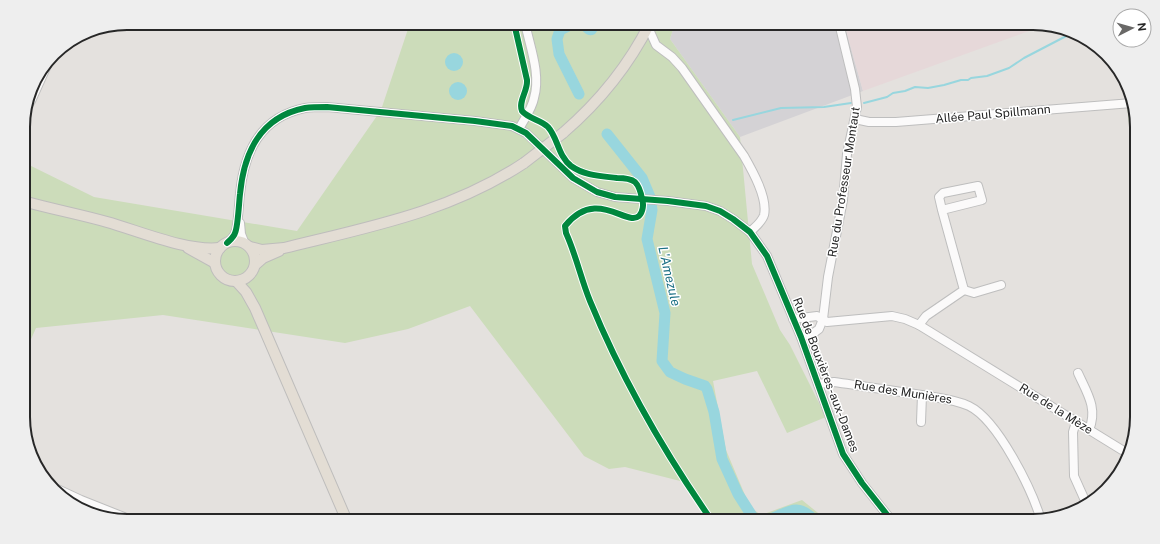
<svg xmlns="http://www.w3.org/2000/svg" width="1160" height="544" viewBox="0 0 1160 544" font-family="'Public Sans',sans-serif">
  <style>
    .industrial { fill: #d4d2d5 }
    .medical { fill: #e6d8d9 }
    .green { fill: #ccdcba }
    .water { fill: #98d6de }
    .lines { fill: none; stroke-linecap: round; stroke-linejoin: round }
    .stream { stroke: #98d6de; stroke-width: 2 }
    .river { stroke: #98d6de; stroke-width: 11 }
    .minor-casing { stroke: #bebebe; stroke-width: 10 }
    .major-casing { stroke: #bebdbc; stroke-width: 12 }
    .minor { stroke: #fbfafa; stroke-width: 8 }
    .major { stroke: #e3ddd4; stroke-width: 10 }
    .major-bridge-casing { stroke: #bebdbc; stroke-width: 12; stroke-linecap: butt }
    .major-bridge { stroke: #e3ddd4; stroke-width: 10 }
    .cycleway-casing { stroke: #fff; stroke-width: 8 }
    .cycleway { stroke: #00873e; stroke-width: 6 }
    .labels { text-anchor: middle; stroke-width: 3; stroke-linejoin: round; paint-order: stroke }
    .street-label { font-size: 12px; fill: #272727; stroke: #fff }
    .water-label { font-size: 13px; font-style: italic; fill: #1d7085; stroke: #fff }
    .rim { fill: none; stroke: #272727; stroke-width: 2 }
  </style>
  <rect width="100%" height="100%" fill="#e4e1de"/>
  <!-- industrial -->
  <polygon class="industrial" points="675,23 844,23 863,91 740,137 670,39"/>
  <!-- medical -->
  <polygon class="medical" points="844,23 1033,23 1039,24 1032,30 863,91"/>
  <!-- green -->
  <g class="green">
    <polygon points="410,23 675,23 670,39 740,137 752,264 780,330 790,345 826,417 787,433 757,371 713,381 726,450 750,507 761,515 802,500 828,521 708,521 692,484 625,467 609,469 584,456 470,306 408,329 345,343 163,315 36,328 24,355 23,162 94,197 297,231 381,110"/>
    <polygon points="1128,93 1136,113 1136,174 1134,173 1127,105"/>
  </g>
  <!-- water -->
  <g class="water">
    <path d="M588 23H603L595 34C589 37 585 34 581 29L583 25Z"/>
    <circle cx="454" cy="62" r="9"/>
    <circle cx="458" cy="91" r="9"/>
  </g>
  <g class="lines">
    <!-- stream -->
    <g class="stream">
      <polyline points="864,103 887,97 893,93 905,91 915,87 928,88 944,85 961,80 968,80 971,78 987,76 1009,68 1024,58 1074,32"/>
      <polyline points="733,120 781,108 824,107 851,103"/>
    </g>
    <!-- river -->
    <g class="river">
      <polyline points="574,23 560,30 557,39 559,54 579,94"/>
      <polyline points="607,134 642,178 650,197 652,210 647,239 665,313 662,361 670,372 685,379 705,386 707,389 714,412 722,459 738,494 754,519 758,521"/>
      <path d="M766 521C787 514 796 500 815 521"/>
    </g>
    <!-- minor casing -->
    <g class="minor-casing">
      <g id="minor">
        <path d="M648 27 656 45 672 57 682 68 744 156C752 170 768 198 764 215 762 222 755 227 750 232"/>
        <polyline points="27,106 31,101 49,61"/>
        <polyline points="855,119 869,122 896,122 1132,103"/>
        <path d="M519 129C524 119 532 109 534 98 541 74 530 47 525 23"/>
        <polyline points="240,223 241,234 245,244"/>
        <path d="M227 243C230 240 234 237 235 233 238 227 239 202 240 194 244 152 260 117 305 108 312 107 320 107 327 107L475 121 512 126 526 133 573 178 597 192 615 197 668 201 706 206 720 211 733 219 750 232 767 256 801 337 843 454 862 483 892 521"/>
        <polyline points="964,290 974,293 1001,285"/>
        <polyline points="793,319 817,316 827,322 892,316 905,319 919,325 1122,450"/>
        <polyline points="919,325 926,316 964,290 942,210 939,197 943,193 978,186 982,200 942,210"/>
        <polyline points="801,337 815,332 819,329 823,319 828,277 843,200 847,154 857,107 855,89 839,23"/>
        <path d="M1078 373C1087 393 1098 408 1089 430"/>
        <path d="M818 384 834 382C863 386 893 391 922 395 938 398 954 399 969 406 998 420 1032 490 1041 520"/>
        <polyline points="921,422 922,395"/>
        <polyline points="1076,422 1073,432 1074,476 1087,505"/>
        <polyline points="53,487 81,500 134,521"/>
      </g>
    </g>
    <!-- major casing -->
    <g class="major-casing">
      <g id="major">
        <path d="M563 133C599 102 629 65 650 23"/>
        <path d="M23 201C51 209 79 214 107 222 139 231 188 252 220 248"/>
        <circle cx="235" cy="261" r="20"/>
        <path d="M250 247 262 250 284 248C369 227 450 212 524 163"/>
        <polyline points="188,248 215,263"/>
        <polyline points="255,265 263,258 279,251"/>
        <polyline points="236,281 246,292 255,308 347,521"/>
      </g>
    </g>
    <!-- minor -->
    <use href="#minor" class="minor"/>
    <!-- major -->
    <use href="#major" class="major"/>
    <!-- major-bridge casing -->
    <g class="major-bridge-casing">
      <polyline id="major-bridge" points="524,163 563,133"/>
    </g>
    <!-- major-bridge -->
    <use href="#major-bridge" class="major-bridge"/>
    <!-- cycleway casing -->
    <g class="cycleway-casing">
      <g id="cycleway">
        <path d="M514 23 527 80C528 91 518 101 522 111 529 119 541 120 548 127 558 138 558 156 571 166 585 176 601 176 617 178 623 178 630 178 635 182 639 186 641 193 642 199 644 204 643 212 639 216 626 227 597 187 565 226L566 233C576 255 581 279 590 301 622 379 664 452 712 521"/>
        <path d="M227 243C230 240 234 237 235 233 238 227 239 202 240 194 244 152 260 117 305 108 312 107 320 107 327 107L475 121 512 126 526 133 573 178 597 192 615 197 668 201 706 206 720 211 733 219 750 232 767 256 801 337 843 454 862 483 892 521"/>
      </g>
    </g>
    <!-- cycleway -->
    <use href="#cycleway" class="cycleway"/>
  </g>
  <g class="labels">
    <!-- street labels -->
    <g class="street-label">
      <text transform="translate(993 114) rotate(-5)" y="4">Allée Paul Spillmann</text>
      <text transform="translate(844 182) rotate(-81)" y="4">Rue du Professeur Montaut</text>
      <text transform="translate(826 375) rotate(69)" y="4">Rue de Bouxières-aux-Dames</text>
      <text transform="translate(903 392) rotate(9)" y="4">Rue des Munières</text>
      <text transform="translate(1056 409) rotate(32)" y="4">Rue de la Mèze</text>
    </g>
    <!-- water labels -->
    <g class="water-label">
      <text transform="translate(670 276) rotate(77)" y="5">L'Amezule</text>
    </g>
  </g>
  <!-- crop -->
  <path d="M0 0H1160V544H0ZM127 30H1033A97 97 0 0 1 1130 127V417A97 97 0 0 1 1033 514H127A97 97 0 0 1 30 417V127A97 97 0 0 1 127 30Z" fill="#eee" fill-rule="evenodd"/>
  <path class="rim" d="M127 30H1033A97 97 0 0 1 1130 127V417A97 97 0 0 1 1033 514H127A97 97 0 0 1 30 417V127A97 97 0 0 1 127 30Z"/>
  <!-- north arrow -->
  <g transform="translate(1132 28) rotate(84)"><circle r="19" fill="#ffffff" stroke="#a9a9a9"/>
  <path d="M0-3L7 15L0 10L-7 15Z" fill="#696867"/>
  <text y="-6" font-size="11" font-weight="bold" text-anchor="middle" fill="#272727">N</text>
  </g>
</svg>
